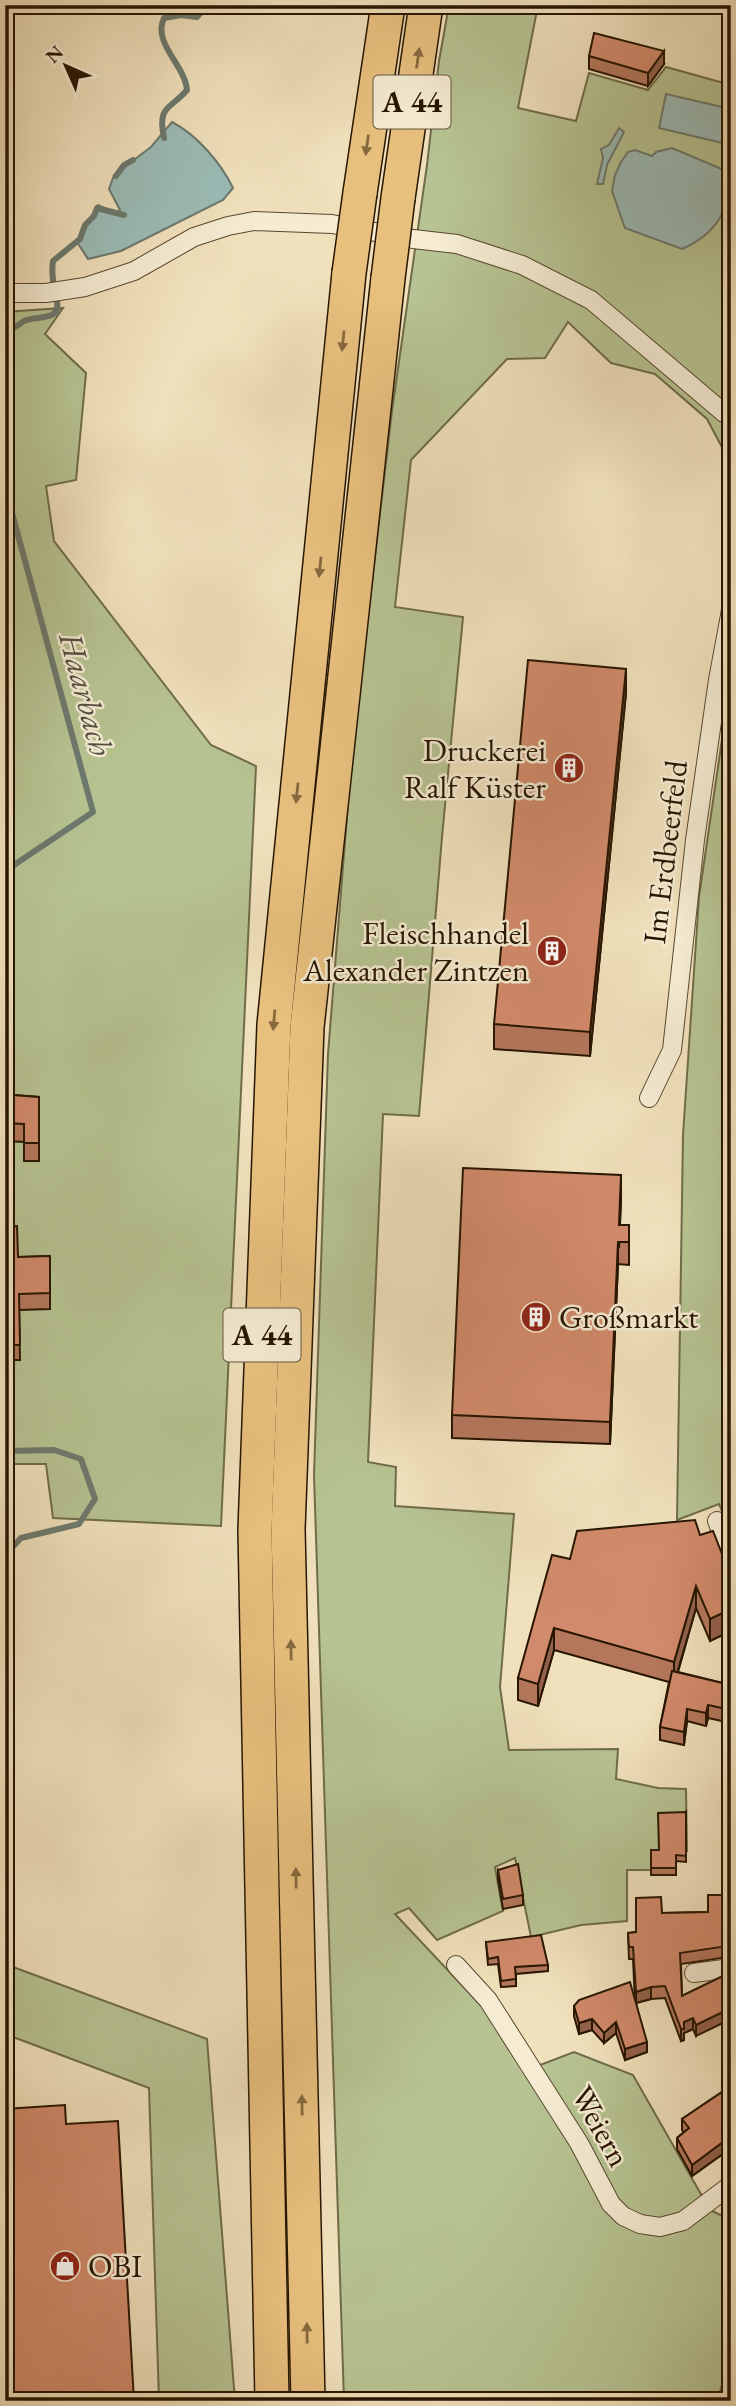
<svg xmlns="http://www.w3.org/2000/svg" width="736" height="2406" viewBox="0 0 736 2406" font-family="'EB Garamond',serif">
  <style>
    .green { fill: #b7c392; stroke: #6f6c49; stroke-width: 2 }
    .water { fill: #9bbcb7; stroke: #6d796e; stroke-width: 2 }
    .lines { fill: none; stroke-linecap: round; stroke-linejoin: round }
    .stream { stroke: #6d796e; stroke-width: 6 }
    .street-casing { stroke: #59482f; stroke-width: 20 }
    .highway-casing { stroke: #271500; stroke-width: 36 }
    .street { stroke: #f5ecd3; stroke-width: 18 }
    .highway { stroke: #e8c07e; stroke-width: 33 }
    .highway-bridge-casing { stroke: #271500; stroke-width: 36; stroke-linecap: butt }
    .highway-bridge { stroke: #e8c07e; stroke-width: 33 }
    .wall { fill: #b4775c; stroke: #271500; stroke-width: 2 }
    .shaded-wall { fill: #92614b; stroke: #271500; stroke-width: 2 }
    .building { fill: #d18a6b; stroke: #271500; stroke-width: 2 }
    .oneway { fill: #886a3f }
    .labels { text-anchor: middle; stroke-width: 5; stroke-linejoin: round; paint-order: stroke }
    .shield { fill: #f5ecd3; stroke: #65563f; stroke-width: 2 }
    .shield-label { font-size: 30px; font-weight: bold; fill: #271500 }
    .poi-label { font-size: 32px; fill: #271500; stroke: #f5ecd3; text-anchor: end }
    .street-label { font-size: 32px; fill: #271500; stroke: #f5ecd3 }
    .water-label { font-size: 33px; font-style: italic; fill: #504f40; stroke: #f5ecd3 }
  </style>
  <rect width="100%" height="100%" fill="#f0e1bc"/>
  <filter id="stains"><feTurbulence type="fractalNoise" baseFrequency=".00286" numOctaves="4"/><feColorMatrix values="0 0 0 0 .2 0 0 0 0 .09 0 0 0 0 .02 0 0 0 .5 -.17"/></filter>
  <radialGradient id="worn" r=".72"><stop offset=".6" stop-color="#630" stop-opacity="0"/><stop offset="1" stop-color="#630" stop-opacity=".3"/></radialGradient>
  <!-- green -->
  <g class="green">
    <polygon points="449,5 538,5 518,108 576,121 589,73 648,90 666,67 731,85 731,445 725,453 707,419 655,374 611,363 568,322 545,358 507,359 411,460 395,607 463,617 442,837 419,1116 383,1114 368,1462 396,1467 395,1506 514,1514 500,1687 509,1750 618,1749 616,1779 658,1788 686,1789 687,1851 659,1850 657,1870 627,1870 627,1921 581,1925 531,1937 515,1858 495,1867 503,1911 437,1940 409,1908 395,1914 491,2016 527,2070 574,2052 633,2075 710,2210 731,2220 731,2356 717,2401 344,2401 314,1475 328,1054 352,754 392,411 427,165 439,61"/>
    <polygon points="63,308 45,334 86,373 76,480 46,486 54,541 211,745 256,766 221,1526 53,1518 46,1464 5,1464 5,312"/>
    <polygon points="731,678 731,950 723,1085 731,1086 731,1531 719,1504 677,1520 683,1135 699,897"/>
    <polygon points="5,1964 207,2039 235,2401 159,2401 149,2088 5,2034"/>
  </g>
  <!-- water -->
  <g class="water">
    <polygon points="666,94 731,109 731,145 659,128"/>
    <path d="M172 122C197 135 221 163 233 188L223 200 121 251 88 259 77 242 98 205 117 214 120 210 109 189 114 175 151 147Z"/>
    <polygon points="619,128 624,132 607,165 603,184 597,184 603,158 601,149 609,145"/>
    <path d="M672 148 724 170C736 208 714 235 682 249L625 228 612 191 615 175 621 162 628 152 635 150 652 156 656 152Z"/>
  </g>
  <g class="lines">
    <!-- stream -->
    <g class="stream">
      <path d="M164 138C157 105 170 110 187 90 185 65 152 43 164 18L181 15 197 17 207 5"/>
      <polyline points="116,176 124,165 133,160"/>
      <path d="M5 333C12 330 18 325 24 321 36 315 61 322 57 301 54 288 51 275 53 261L80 239 85 225 94 216 97 208 124 215"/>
      <polyline points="5,487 93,812 5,871"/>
      <polyline points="5,1451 54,1450 81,1459 95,1499 79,1524 21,1538 5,1555"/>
    </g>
    <!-- street casing -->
    <g class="street-casing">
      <g id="street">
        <polyline points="5,293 46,293 85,287 134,271 194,237 228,226 254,221 332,224 413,239 457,244 522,265 591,300 724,413 731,416"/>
        <polyline points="649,1098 672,1050 695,840 718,680 731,610"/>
        <polyline points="717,1521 731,1557"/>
        <polyline points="456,1965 488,2000 579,2143 611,2204 623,2216 640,2224 660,2227 683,2221 731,2185"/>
        <polyline points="694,1973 731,1968"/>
      </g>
    </g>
    <!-- highway casing -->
    <g class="highway-casing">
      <g id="highway">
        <polyline points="360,193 388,5"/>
        <polyline points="398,198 426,5"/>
        <polyline points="272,2401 255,1530 274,1025 349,273"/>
        <polyline points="308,2401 288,1529 307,1027 388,278"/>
      </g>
    </g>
    <!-- street -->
    <use href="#street" class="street"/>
    <!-- highway -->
    <use href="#highway" class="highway"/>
    <!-- highway-bridge casing -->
    <g class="highway-bridge-casing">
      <g id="highway-bridge">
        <polyline points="349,273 360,193"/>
        <polyline points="388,278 398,198"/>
      </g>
    </g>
    <!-- highway-bridge -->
    <use href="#highway-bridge" class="highway-bridge"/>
  </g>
  <!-- wall -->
  <g class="wall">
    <polygon points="589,56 664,64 648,86 589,69"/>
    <polygon points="626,693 590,1056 494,1049 494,1024"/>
    <polygon points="5,1086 13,1095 39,1097 39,1161 24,1161 24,1142 5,1141"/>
    <polygon points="621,1197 620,1225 629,1225 629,1265 618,1264 610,1444 452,1438 452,1415"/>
    <polygon points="5,1227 18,1257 50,1256 50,1309 19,1310 20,1360 5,1360"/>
    <polygon points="700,1535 731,1577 731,1631 710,1641 696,1608 678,1672 731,1685 731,1723 708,1718 706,1726 687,1721 684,1745 660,1740 660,1727 669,1682 554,1650 538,1706 518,1700 518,1678 570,1559"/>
    <polygon points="686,1812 686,1862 676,1861 676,1875 651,1875 651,1850 659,1850"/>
    <polygon points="498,1870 523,1895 523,1905 503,1909 498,1880"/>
    <polygon points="731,1895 731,1937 729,1937 728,1957 681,1964 682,1996 731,1972 696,2036 693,2029 684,2033 684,2040 681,2041 665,1998 651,1999 636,2003 647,2052 625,2060 616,2033 604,2043 592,2030 579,2034 574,2016 574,2006 635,2002 633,1959 629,1959 628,1933 636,1932 662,1913 708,1912"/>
    <polygon points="486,1942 548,1965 548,1971 516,1974 516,1986 501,1987 498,1964 488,1965"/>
    <polygon points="731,2086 731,2148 692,2176 677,2149 677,2138 684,2132 682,2130 682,2119"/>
  </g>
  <!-- shaded-wall -->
  <g class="shaded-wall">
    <polygon points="664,51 664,64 648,86 648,73"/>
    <polygon points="626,669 626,693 590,1056 590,1032"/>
    <polygon points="621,1175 621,1197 619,1248 619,1225"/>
    <polygon points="618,1242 618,1264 610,1444 610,1422"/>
    <polygon points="696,1586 696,1608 674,1684 674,1662"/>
    <polygon points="731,1609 731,1631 710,1641 710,1619"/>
    <polygon points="554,1628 554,1650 538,1706 538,1684"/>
    <polygon points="708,1705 708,1718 706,1726 706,1713"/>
    <polygon points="687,1709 687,1721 684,1745 684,1732"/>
    <polygon points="651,1987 651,1999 636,2003 636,1992"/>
    <polygon points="731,2008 731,2019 696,2036 696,2025"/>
    <polygon points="693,2018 693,2029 684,2033 684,2040 681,2041 681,2029 684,2022"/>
    <polygon points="592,2019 592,2030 579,2034 579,2023"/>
    <polygon points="616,2022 616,2033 604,2043 604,2033"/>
    <polygon points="647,2042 647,2052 625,2060 625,2049"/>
    <polygon points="731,2136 731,2148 692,2176 692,2165"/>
  </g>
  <!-- building -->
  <g class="building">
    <polygon points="594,33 664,51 648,73 589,56"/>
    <polygon points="528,660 626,669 590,1032 494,1024"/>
    <polygon points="5,1086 13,1086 13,1095 39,1097 39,1143 24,1143 24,1124 5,1123"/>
    <polygon points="463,1168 621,1175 619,1225 629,1225 629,1242 618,1242 610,1422 452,1415"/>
    <polygon points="17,1226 18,1257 50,1256 50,1293 19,1294 20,1345 5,1345 5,1227"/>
    <polygon points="695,1520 700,1535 713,1531 731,1577 731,1609 710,1619 696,1586 674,1662 554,1628 538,1684 518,1678 552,1555 570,1559 577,1531"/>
    <polygon points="672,1671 731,1685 731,1710 708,1705 706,1713 687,1709 684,1732 660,1727"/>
    <polygon points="686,1812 686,1856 676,1855 676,1868 651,1868 651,1850 659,1850 658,1813"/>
    <polygon points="518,1864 523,1895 503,1899 498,1870"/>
    <polygon points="708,1895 731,1895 731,1925 729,1926 728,1946 680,1953 682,1996 731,1972 731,2008 696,2025 693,2018 684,2022 684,2029 681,2029 665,1986 651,1987 636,1992 633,1947 629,1947 628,1933 636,1932 636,1898 661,1897 662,1913 708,1912"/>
    <polygon points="541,1935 548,1965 515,1967 516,1979 501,1981 498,1957 488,1959 486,1942"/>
    <polygon points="630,1982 647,2042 625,2049 616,2022 604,2033 592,2019 579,2023 574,2006 579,2000"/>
    <polygon points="731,2086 731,2136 692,2165 677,2138 689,2128 682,2119"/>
    <polygon points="65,2105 66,2124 118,2121 134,2401 5,2401 5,2109"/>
  </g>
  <!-- one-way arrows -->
  <defs><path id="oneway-solid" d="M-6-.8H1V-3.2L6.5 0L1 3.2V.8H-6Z" transform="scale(1.75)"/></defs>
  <g class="oneway">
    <use href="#oneway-solid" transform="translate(418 58) rotate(-82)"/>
    <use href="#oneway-solid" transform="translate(367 145) rotate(98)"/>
    <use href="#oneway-solid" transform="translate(343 341) rotate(96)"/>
    <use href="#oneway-solid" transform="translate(320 567) rotate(96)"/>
    <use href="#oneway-solid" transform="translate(297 793) rotate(96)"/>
    <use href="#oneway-solid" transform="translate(274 1020) rotate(95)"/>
    <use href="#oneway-solid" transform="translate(291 1650) rotate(-91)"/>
    <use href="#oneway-solid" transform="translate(296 1878) rotate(-91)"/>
    <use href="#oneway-solid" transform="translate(302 2105) rotate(-91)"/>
    <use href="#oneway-solid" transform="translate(307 2333) rotate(-91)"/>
  </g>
  <!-- icons -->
  <defs>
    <g id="building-disc" transform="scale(1.575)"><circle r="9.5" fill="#8f2418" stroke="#f5ecd3"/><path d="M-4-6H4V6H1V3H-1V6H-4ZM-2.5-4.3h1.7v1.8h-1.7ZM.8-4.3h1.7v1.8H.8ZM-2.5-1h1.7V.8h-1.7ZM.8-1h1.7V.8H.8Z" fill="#fff"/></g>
    <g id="shop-disc" transform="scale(1.575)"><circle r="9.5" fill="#8f2418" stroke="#f5ecd3"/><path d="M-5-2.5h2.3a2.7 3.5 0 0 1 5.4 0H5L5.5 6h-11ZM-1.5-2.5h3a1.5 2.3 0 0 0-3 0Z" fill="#fff"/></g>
  </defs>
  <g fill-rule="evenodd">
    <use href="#building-disc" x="569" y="768"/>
    <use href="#building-disc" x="552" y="951"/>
    <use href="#building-disc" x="536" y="1317"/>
    <use href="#shop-disc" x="65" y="2266"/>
  </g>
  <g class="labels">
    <!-- shield labels -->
    <g class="shield">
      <rect x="373.5" y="75.5" width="77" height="53" rx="5"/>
      <rect x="223.5" y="1308.5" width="77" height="53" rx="5"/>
    </g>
    <g class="shield-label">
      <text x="412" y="112">A 44</text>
      <text x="262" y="1345">A 44</text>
    </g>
    <!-- poi labels -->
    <g class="poi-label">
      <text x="546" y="761">Druckerei<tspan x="546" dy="37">Ralf Küster</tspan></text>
      <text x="529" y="944">Fleischhandel<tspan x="529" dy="37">Alexander Zintzen</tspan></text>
      <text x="559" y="1328" text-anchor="start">Großmarkt</text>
      <text x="88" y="2277" text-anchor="start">OBI</text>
    </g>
    <!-- street labels -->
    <g class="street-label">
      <text transform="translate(665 852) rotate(-83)" y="11">Im Erdbeerfeld</text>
      <text transform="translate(601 2126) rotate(61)" y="11">Weiern</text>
    </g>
    <!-- water labels -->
    <g class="water-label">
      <text transform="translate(87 694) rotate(75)" y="12">Haarbach</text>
    </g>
  </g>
  <!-- margin -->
  <rect width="736" height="2406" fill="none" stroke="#f0e1bc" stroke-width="28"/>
  <rect x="7" y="7" width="722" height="2392" fill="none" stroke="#271500" stroke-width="3.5"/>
  <rect x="14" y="14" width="708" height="2378" fill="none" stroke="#271500" stroke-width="2"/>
  <!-- north arrow -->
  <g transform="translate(66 66) rotate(315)" stroke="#f5ecd3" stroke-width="5" paint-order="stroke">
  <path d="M0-5L12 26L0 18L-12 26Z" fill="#271500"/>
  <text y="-10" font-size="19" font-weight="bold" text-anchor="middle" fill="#271500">N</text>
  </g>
  <rect width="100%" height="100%" filter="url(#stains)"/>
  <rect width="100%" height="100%" fill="url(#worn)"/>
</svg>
